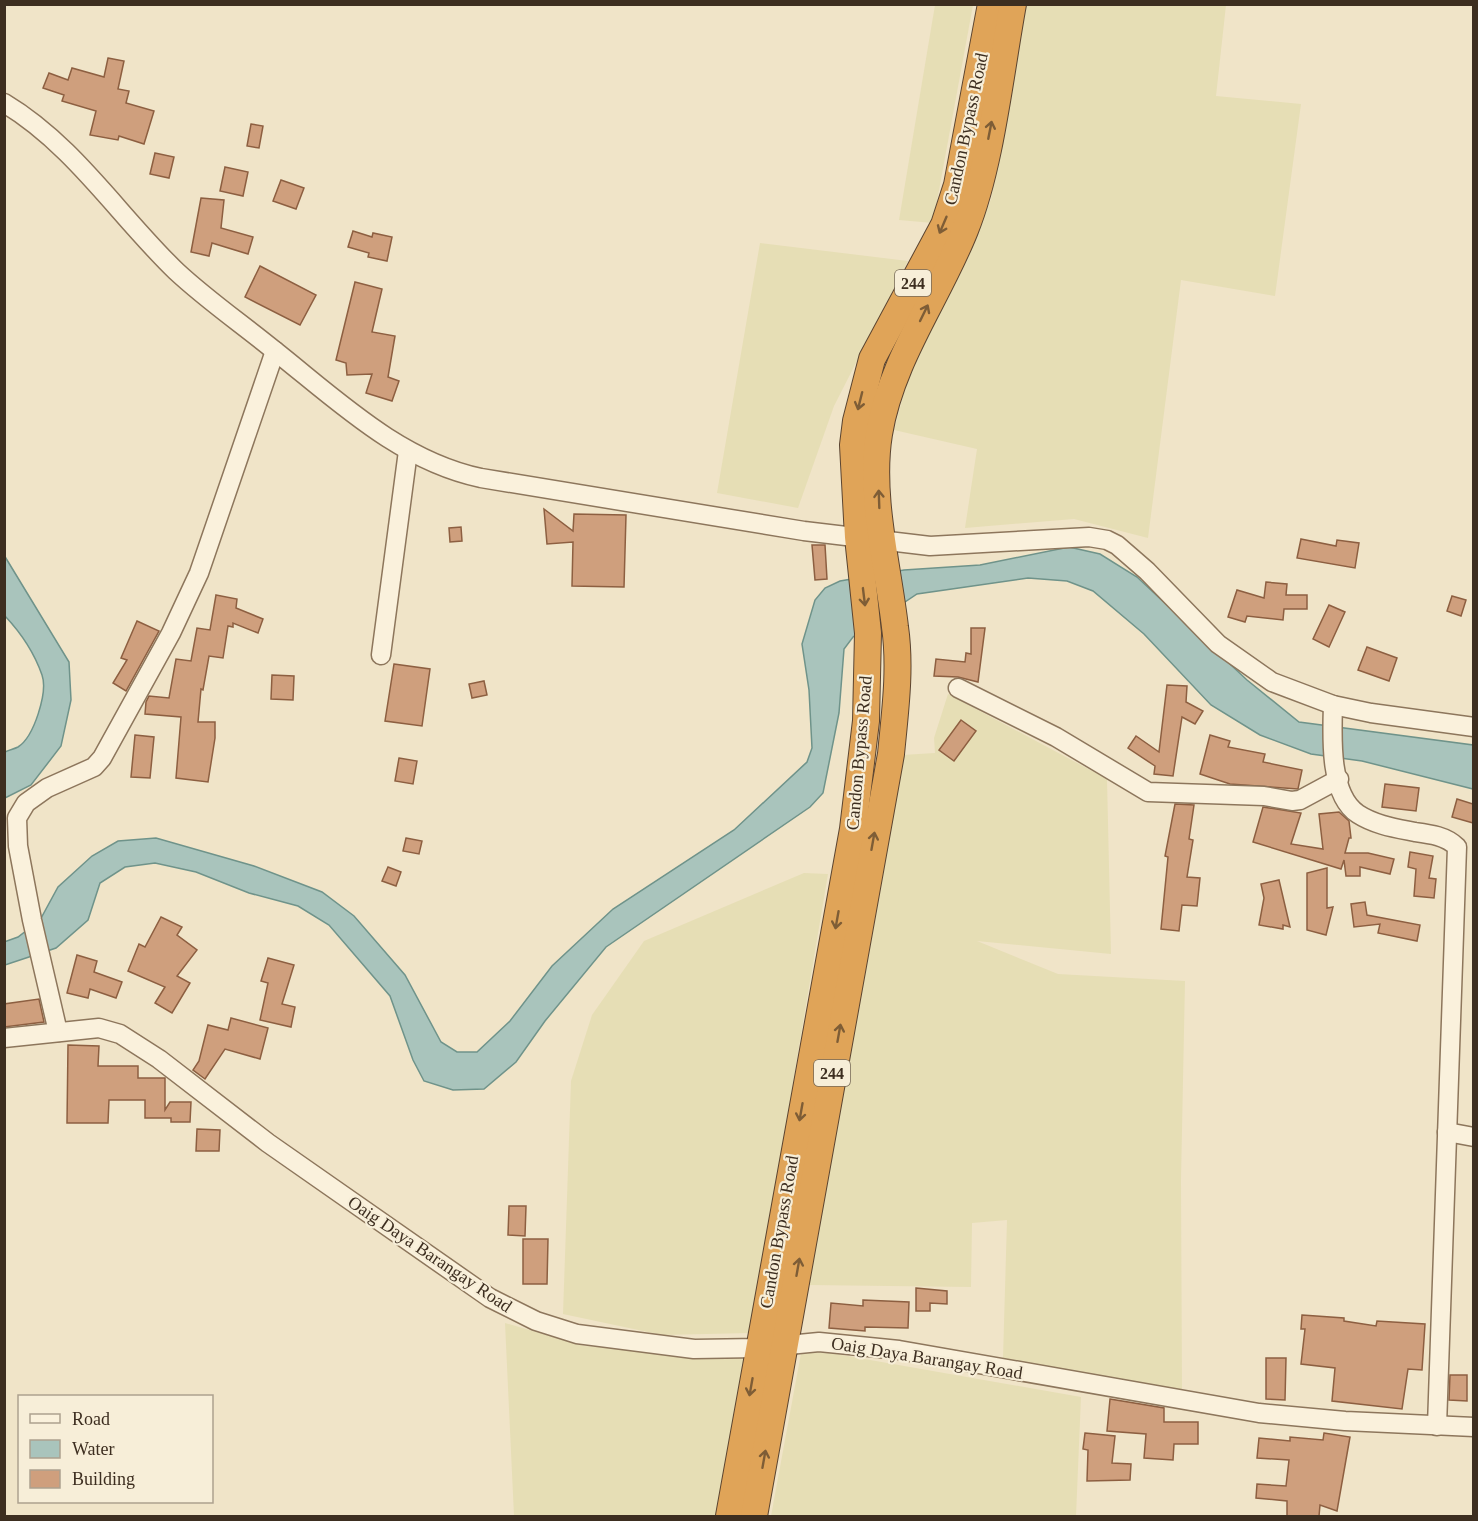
<svg xmlns="http://www.w3.org/2000/svg" width="1478" height="1521" viewBox="0 0 1478 1521" font-family="Georgia,serif">
  <style>
    .farmland { fill: #e6deb5 }
    .water { fill: #a9c4bc; stroke: #6f938a; stroke-width: 1.5 }
    .building { fill: #cf9f7d; stroke: #8d5f41; stroke-width: 1.5 }
    .lines { fill: none; stroke-linecap: round; stroke-linejoin: round }
    .minor-casing { stroke: #8d765c; stroke-width: 21 }
    .highway-casing { stroke: #5b4430; stroke-width: 28 }
    .minor { stroke: #faf1dc; stroke-width: 18 }
    .highway { stroke: #e0a458; stroke-width: 26 }
    .oneway { stroke: #7e5d36 }
    .labels { text-anchor: middle; stroke-width: 4.5; stroke-linejoin: round; paint-order: stroke }
    .shield { fill: #f7eed8; stroke: #756857; stroke-width: 1.5 }
    .shield-label { font-size: 16px; font-weight: bold; fill: #3d2e20 }
    .street-label { font-size: 18px; fill: #3d2e20; stroke: #f7eed8 }
  </style>
  <rect width="100%" height="100%" fill="#f0e4c8"/>
  <!-- farmland -->
  <g class="farmland">
    <polygon points="935,5 973,5 933,223 899,220"/>
    <polygon points="1026,5 1226,5 1216,96 1301,104 1275,296 1181,280 1148,538 1074,519 965,528 977,449 894,430 917,344 975,240 991,199"/>
    <polygon points="760,243 908,261 834,406 798,508 717,493"/>
    <polygon points="948,694 1107,779 1111,954 977,941 1058,974 1185,981 1181,1180 1182,1392 1003,1358 1007,1220 972,1223 971,1287 808,1285 881,888 902,755 935,753 934,738"/>
    <polygon points="804,873 828,874 751,1333 662,1335 563,1314 571,1081 592,1015 644,941"/>
    <polygon points="505,1323 584,1346 744,1356 716,1516 514,1516"/>
    <polygon points="802,1348 1081,1397 1076,1516 771,1516"/>
  </g>
  <!-- water -->
  <g class="water">
    <polygon points="1069,547 1100,554 1137,577 1247,680 1299,722 1473,745 1473,789 1362,761 1311,754 1260,735 1211,705 1144,634 1093,591 1067,581 1028,578 917,594 853,637 844,649 839,713 823,793 810,807 606,947 545,1021 516,1062 484,1089 453,1090 424,1081 413,1060 390,996 329,925 298,906 249,893 196,872 155,863 125,867 100,883 88,920 56,948 5,965 4,942 18,937 40,920 58,887 92,856 118,841 156,838 254,866 322,892 354,916 405,975 441,1042 457,1052 477,1052 510,1021 552,966 613,909 734,830 807,762 812,748 809,690 802,644 815,600 825,588 840,581 904,570 980,565"/>
    <path d="M4 555 69 662 71 700 61 746 31 785 5 798V752C9 750 14 749 18 747 34 737 48 692 42 675 34 652 21 633 5 616Z"/>
  </g>
  <!-- building -->
  <g class="building">
    <polygon points="108,58 124,61 118,89 129,91 126,103 154,111 144,144 119,136 118,140 90,135 96,111 62,101 64,95 43,88 49,73 68,80 72,68 104,77"/>
    <polygon points="251,124 263,126 259,148 247,146"/>
    <polygon points="155,153 174,157 169,178 150,174"/>
    <polygon points="225,167 248,172 243,196 220,191"/>
    <polygon points="281,180 304,188 296,209 273,201"/>
    <polygon points="201,198 224,200 221,228 253,237 248,254 212,243 209,256 191,252"/>
    <polygon points="353,231 372,237 373,233 392,237 387,261 368,257 369,253 348,247"/>
    <polygon points="260,266 316,295 300,325 245,297"/>
    <polygon points="355,282 382,289 372,332 395,336 388,377 399,381 392,401 366,393 372,374 347,375 346,363 336,360"/>
    <polygon points="544,509 573,531 574,514 626,515 624,587 572,586 573,542 547,544"/>
    <polygon points="461,527 462,541 450,542 449,528"/>
    <polygon points="1301,539 1336,546 1337,540 1359,543 1355,568 1297,558"/>
    <polygon points="812,545 825,545 827,579 815,580"/>
    <polygon points="1266,582 1287,584 1286,595 1307,595 1307,609 1284,609 1283,620 1247,616 1245,622 1228,617 1237,590 1264,598"/>
    <polygon points="216,595 237,599 236,608 263,619 258,633 233,623 233,627 228,626 223,658 209,656 203,690 201,689 198,722 215,722 215,738 208,782 176,778 181,717 145,714 146,702 149,696 169,698 176,659 191,661 197,628 210,630"/>
    <polygon points="1452,596 1466,600 1461,616 1447,611"/>
    <polygon points="1329,605 1345,612 1329,647 1313,639"/>
    <polygon points="137,621 159,631 126,691 113,683 127,660 121,658"/>
    <polygon points="971,628 985,628 978,682 958,677 934,676 936,659 965,662 966,653 971,654"/>
    <polygon points="1367,647 1397,658 1389,681 1358,670"/>
    <polygon points="394,664 430,669 422,726 385,721"/>
    <polygon points="272,675 294,676 293,700 271,699"/>
    <polygon points="484,681 487,695 472,698 469,684"/>
    <polygon points="1167,685 1187,686 1186,702 1203,711 1195,724 1182,717 1173,776 1154,774 1155,766 1128,748 1136,736 1159,752"/>
    <polygon points="961,720 976,731 954,761 939,750"/>
    <polygon points="135,735 154,737 150,778 131,777"/>
    <polygon points="1210,735 1230,741 1228,747 1265,754 1263,762 1302,770 1298,789 1230,784 1200,774"/>
    <polygon points="399,758 417,761 413,784 395,781"/>
    <polygon points="1385,784 1419,788 1416,811 1382,807"/>
    <polygon points="1457,799 1473,804 1473,823 1452,817"/>
    <polygon points="1175,804 1194,805 1189,839 1193,840 1187,877 1200,878 1197,906 1182,905 1179,931 1161,929 1168,857 1165,856"/>
    <polygon points="1263,807 1301,813 1291,844 1323,849 1319,814 1339,812 1349,821 1351,838 1349,838 1345,853 1368,853 1394,859 1390,874 1360,867 1360,876 1346,876 1344,860 1341,869 1253,842"/>
    <polygon points="406,838 422,841 419,854 403,851"/>
    <polygon points="1410,852 1433,856 1429,878 1436,879 1434,898 1414,896 1416,869 1408,867"/>
    <polygon points="388,867 401,872 396,886 382,881"/>
    <polygon points="1327,868 1327,908 1333,907 1326,935 1307,930 1307,873"/>
    <polygon points="1279,880 1290,927 1283,925 1283,929 1259,925 1264,898 1261,884"/>
    <polygon points="1365,902 1367,915 1420,925 1417,941 1378,933 1380,924 1354,927 1351,904"/>
    <polygon points="161,917 182,927 177,935 197,950 177,976 190,983 172,1013 155,1003 165,987 128,971 139,944 145,947"/>
    <polygon points="77,955 97,961 94,972 122,982 116,998 90,989 88,998 67,993"/>
    <polygon points="268,958 294,965 282,1004 295,1007 291,1027 260,1020 268,983 261,981"/>
    <polygon points="39,999 44,1022 4,1027 4,1004"/>
    <polygon points="231,1018 268,1028 260,1059 225,1049 205,1079 193,1070 199,1061 208,1025 228,1030"/>
    <polygon points="68,1045 99,1046 98,1066 138,1066 138,1078 165,1078 165,1110 170,1102 191,1102 190,1122 171,1122 171,1118 145,1118 145,1100 109,1100 108,1123 67,1123"/>
    <polygon points="197,1129 220,1130 219,1151 196,1151"/>
    <polygon points="509,1206 526,1206 525,1236 508,1235"/>
    <polygon points="523,1239 548,1239 547,1284 523,1284"/>
    <polygon points="916,1288 947,1291 947,1304 930,1303 930,1311 916,1311"/>
    <polygon points="863,1300 909,1302 908,1328 865,1327 865,1331 829,1328 831,1303 863,1306"/>
    <polygon points="1302,1315 1344,1318 1344,1321 1376,1326 1377,1321 1425,1324 1422,1370 1408,1369 1402,1409 1332,1401 1335,1368 1301,1364 1305,1329 1301,1329"/>
    <polygon points="1266,1358 1286,1358 1285,1400 1266,1399"/>
    <polygon points="1450,1375 1467,1375 1467,1401 1449,1400"/>
    <polygon points="1110,1399 1164,1408 1164,1422 1198,1422 1198,1444 1174,1444 1173,1460 1144,1458 1146,1434 1107,1431"/>
    <polygon points="1085,1433 1115,1436 1112,1463 1131,1464 1130,1480 1087,1481 1088,1450 1083,1449"/>
    <polygon points="1324,1433 1350,1437 1337,1511 1320,1505 1319,1516 1287,1516 1287,1501 1256,1498 1257,1484 1286,1486 1289,1460 1257,1458 1259,1438 1290,1441 1290,1437 1323,1440"/>
  </g>
  <g class="lines">
    <!-- minor casing -->
    <g class="minor-casing">
      <g id="minor">
        <path d="M4 103C74 145 118 215 176 271 207 300 242 324 275 351 338 401 400 461 481 478L804 531 930 546 1089 537 1107 540 1117 545 1147 571 1218 644 1272 682 1333 705 1371 713 1474 727"/>
        <polyline points="381,655 408,451"/>
        <polyline points="958,688 1056,737 1148,792 1264,796 1292,801 1300,800 1339,779"/>
        <path d="M1333 705C1332 736 1329 795 1358 814 1375 825 1395 828 1415 832 1430 834 1446 836 1457 847L1437 1426"/>
        <polyline points="58,1032 32,920 18,846 17,818 26,803 47,788 94,767 102,758 171,633 199,573 275,351"/>
        <polyline points="4,1038 99,1028 120,1034 159,1059 268,1143 490,1298 536,1321 577,1334 694,1349 758,1348 819,1342 899,1350 1259,1413 1345,1421 1474,1427"/>
        <polyline points="1447,1132 1474,1137"/>
      </g>
    </g>
    <!-- highway casing -->
    <g class="highway-casing">
      <g id="highway">
        <polyline points="729,1516 853,829 866,721 868,633 858,537 853,445 856,421 872,359 944,225 957,185 991,4"/>
        <path d="M754 1516 891 754C895 712 901 669 895 627 888 566 869 496 879 434 891 360 938 298 965 230 991 165 1000 75 1013 4"/>
      </g>
    </g>
    <!-- minor -->
    <use href="#minor" class="minor"/>
    <!-- highway -->
    <use href="#highway" class="highway"/>
  </g>
  <!-- one-way arrows -->
  <defs><path id="oneway-shaft" d="M-6 0H5M1.5-3L5.5 0L1.5 3" fill="none" stroke-width="1.6" stroke-linecap="round" stroke-linejoin="round" transform="scale(1.5)"/></defs>
  <g class="oneway">
    <use href="#oneway-shaft" transform="translate(990 130) rotate(-79)"/>
    <use href="#oneway-shaft" transform="translate(943 225) rotate(113)"/>
    <use href="#oneway-shaft" transform="translate(924 313) rotate(-64)"/>
    <use href="#oneway-shaft" transform="translate(860 401) rotate(104)"/>
    <use href="#oneway-shaft" transform="translate(879 499) rotate(-92)"/>
    <use href="#oneway-shaft" transform="translate(864 597) rotate(83)"/>
    <use href="#oneway-shaft" transform="translate(873 841) rotate(-80)"/>
    <use href="#oneway-shaft" transform="translate(837 920) rotate(100)"/>
    <use href="#oneway-shaft" transform="translate(839 1033) rotate(-80)"/>
    <use href="#oneway-shaft" transform="translate(801 1112) rotate(100)"/>
    <use href="#oneway-shaft" transform="translate(798 1267) rotate(-80)"/>
    <use href="#oneway-shaft" transform="translate(751 1387) rotate(100)"/>
    <use href="#oneway-shaft" transform="translate(764 1459) rotate(-80)"/>
  </g>
  <g class="labels">
    <!-- shield labels -->
    <g class="shield">
      <rect x="895" y="270" width="36" height="26" rx="4.5"/>
      <rect x="814" y="1060" width="36" height="26" rx="4.5"/>
    </g>
    <g class="shield-label">
      <text x="913" y="289">244</text>
      <text x="832" y="1079">244</text>
    </g>
    <!-- street labels -->
    <g class="street-label">
      <text transform="translate(966 129) rotate(-78)" y="6">Candon Bypass Road</text>
      <text transform="translate(859 753) rotate(-85)" y="6">Candon Bypass Road</text>
      <text transform="translate(779 1232) rotate(-80)" y="6">Candon Bypass Road</text>
      <text transform="translate(430 1254) rotate(34)" y="6">Oaig Daya Barangay Road</text>
      <text transform="translate(927 1358) rotate(9)" y="6">Oaig Daya Barangay Road</text>
    </g>
  </g>
  <!-- border -->
  <rect width="1478" height="1521" fill="none" stroke="#3d2e20" stroke-width="12"/>
  <!-- legend -->
  <rect x="18" y="1395" width="195" height="108" fill="#f7eed8" stroke="#ada18e" stroke-width="1.5"/>
  <rect x="30" y="1414" width="30" height="9" fill="#faf1dc" stroke="#ada18e" stroke-width="1.5"/>
  <text x="72" y="1425" font-size="18" fill="#3d2e20">Road</text>
  <rect x="30" y="1440" width="30" height="18" fill="#a9c4bc" stroke="#ada18e" stroke-width="1.5"/>
  <text x="72" y="1455" font-size="18" fill="#3d2e20">Water</text>
  <rect x="30" y="1470" width="30" height="18" fill="#cf9f7d" stroke="#ada18e" stroke-width="1.5"/>
  <text x="72" y="1485" font-size="18" fill="#3d2e20">Building</text>
</svg>
